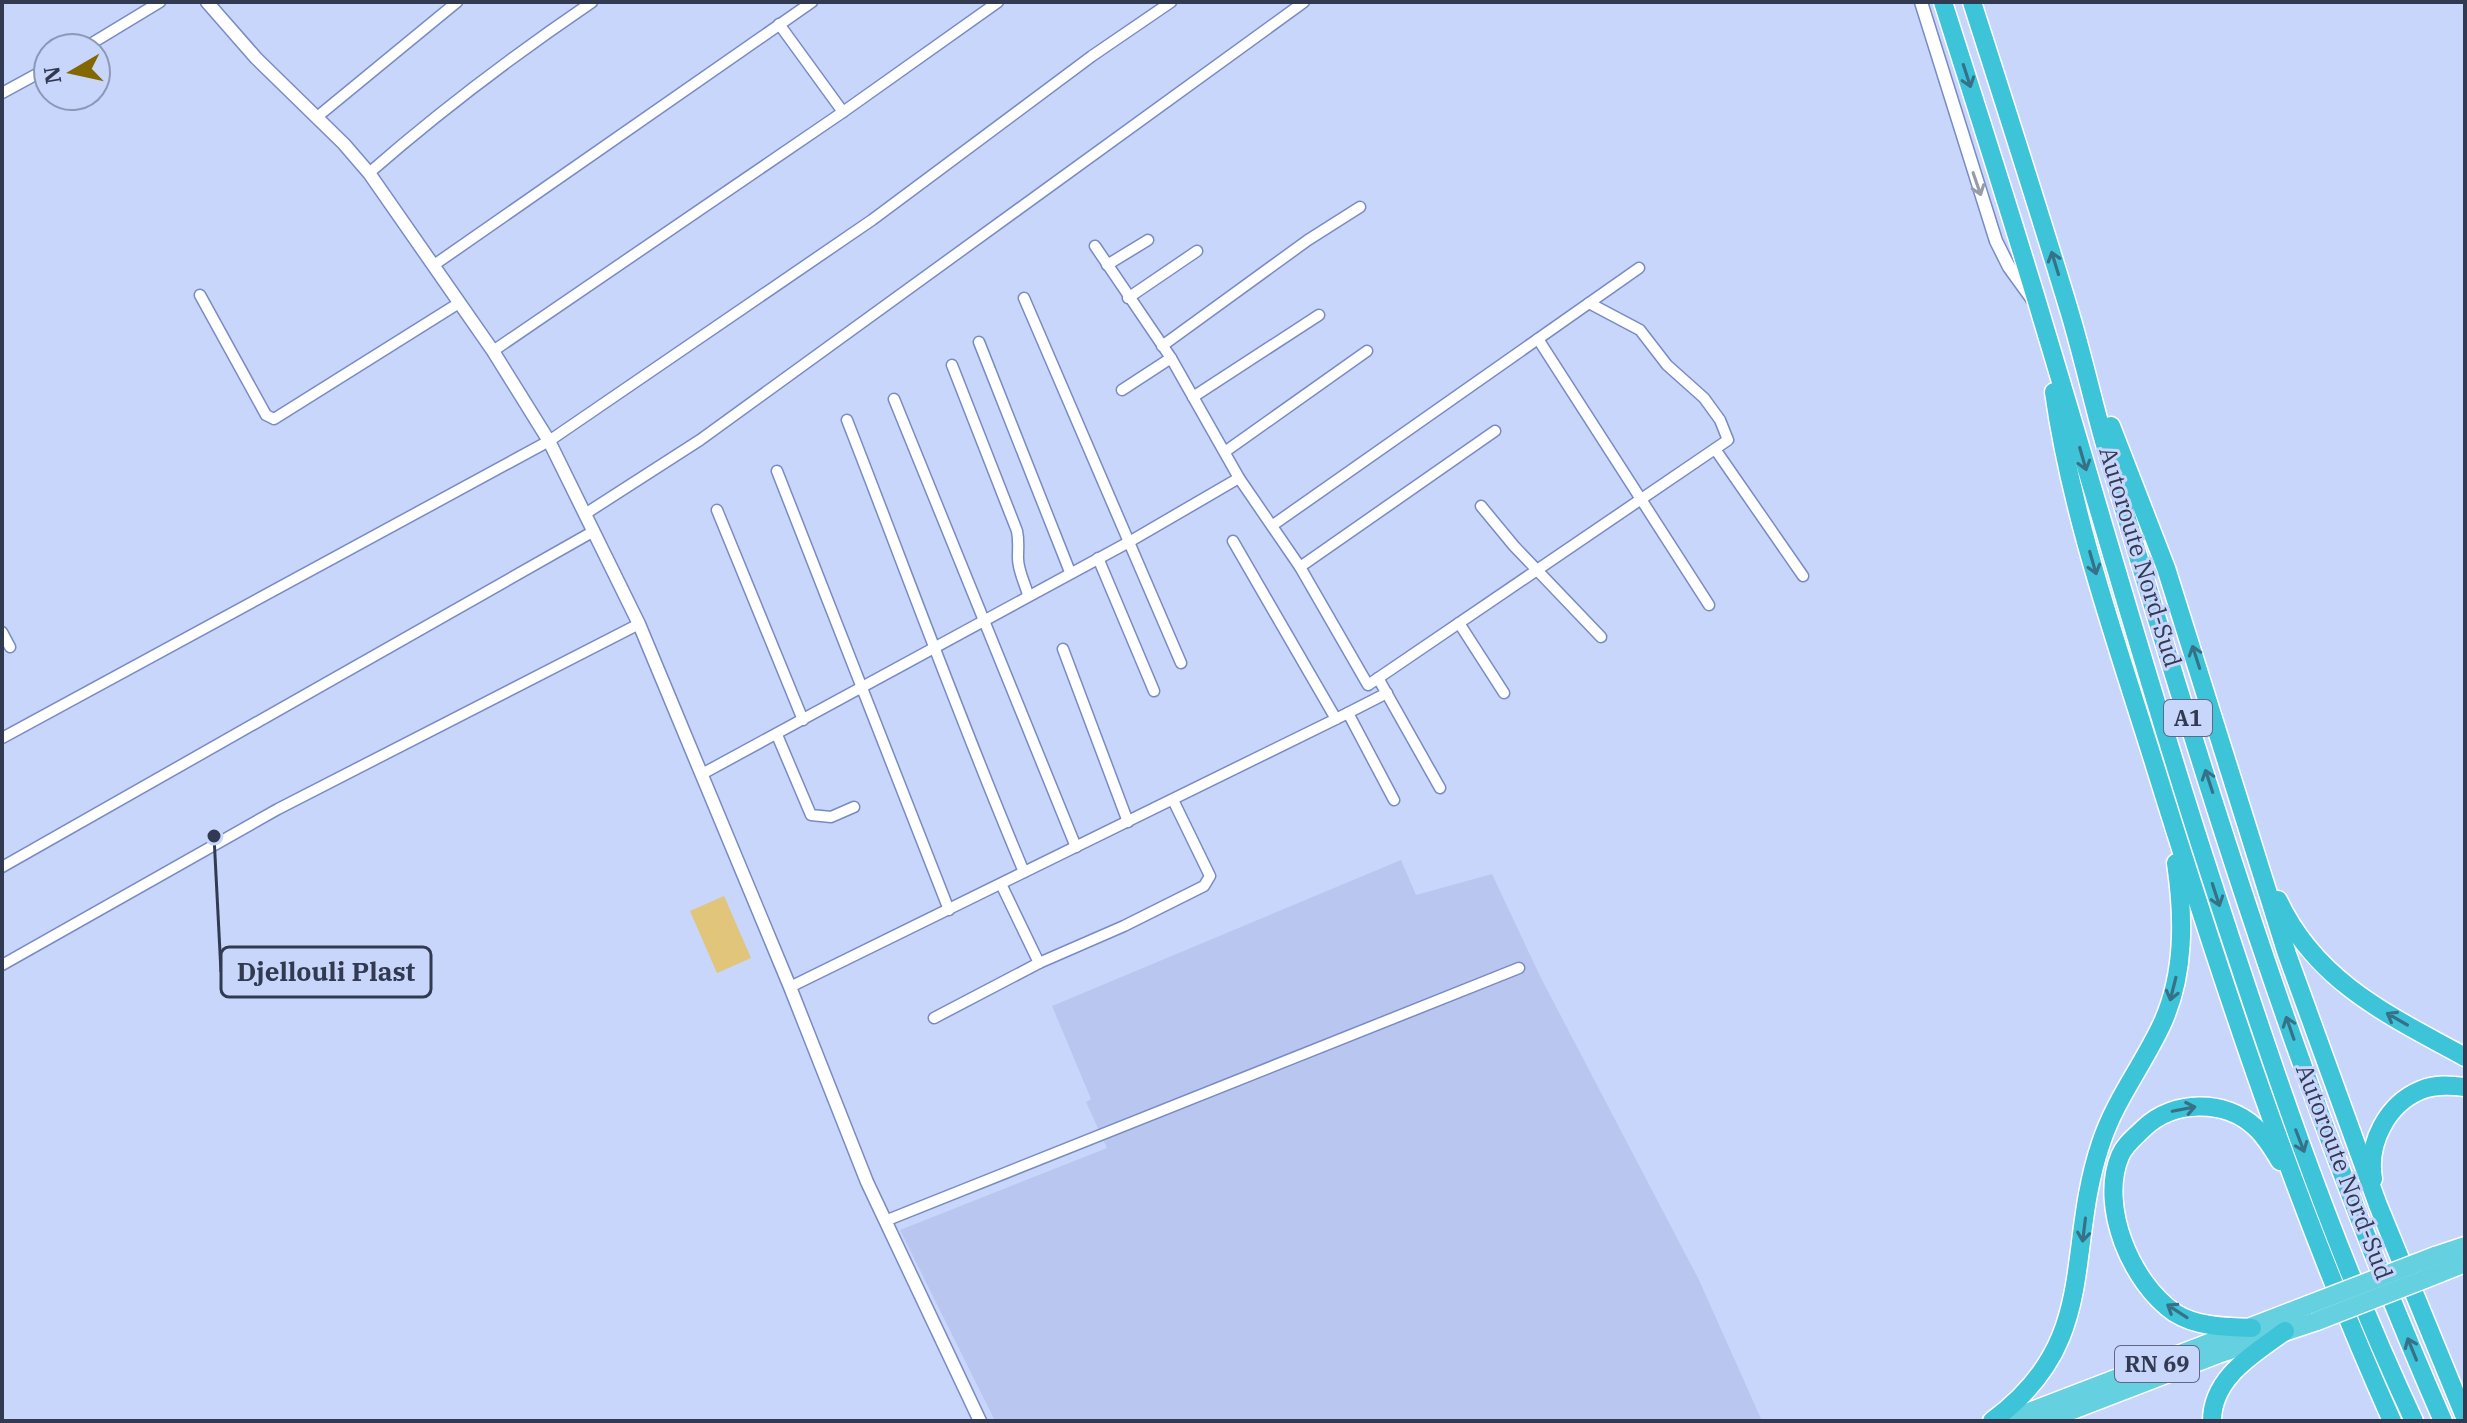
<svg xmlns="http://www.w3.org/2000/svg" width="2467" height="1423" viewBox="0 0 2467 1423" font-family="'IBM Plex Serif',serif">
  <style>
    .built { fill: #b9c7f0 }
    .green { fill: #e0c57a }
    .lines { fill: none; stroke-linecap: round; stroke-linejoin: round }
    .minor-casing { stroke: #788bc4; stroke-width: 13 }
    .tertiary-casing { stroke: #788bc4; stroke-width: 15 }
    .trunk-casing { stroke: #fff; stroke-width: 21 }
    .motorway-casing { stroke: #fff; stroke-width: 21 }
    .minor { stroke: #fff; stroke-width: 10 }
    .tertiary { stroke: #fff; stroke-width: 12 }
    .trunk { stroke: #64d0e0; stroke-width: 18 }
    .motorway { stroke: #3ec4d9; stroke-width: 18 }
    .trunk-bridge-casing { stroke: #fff; stroke-width: 21; stroke-linecap: butt }
    .trunk-bridge { stroke: #64d0e0; stroke-width: 18 }
    .oneway { stroke: #377188 }
    .oneway2 { stroke: #989ca8 }
    .labels { text-anchor: middle; stroke-width: 6; stroke-linejoin: round; paint-order: stroke }
    .shield { fill: #c8d6fb; stroke: #5f6985; stroke-width: 2 }
    .shield-label { font-size: 22px; font-weight: bold; fill: #323a52 }
    .street-label { font-size: 24px; fill: #323a52; stroke: #c8d6fb }
    .leader { fill: none; stroke: #323a52; stroke-width: 3 }
    .callout-dot { fill: #323a52; stroke: #c8d6fb; stroke-width: 3 }
    .callout { fill: #c8d6fb; stroke: #323a52; stroke-width: 3 }
    .callout-label { font-size: 26px; text-anchor: middle; font-weight: bold; fill: #323a52 }
  </style>
  <rect width="100%" height="100%" fill="#c8d6fb"/>
  <!-- built -->
  <polygon class="built" points="1401,860 1416,895 1492,874 1541,978 1699,1280 1762,1421 995,1421 900,1230 1107,1148 1086,1102 1091,1099 1052,1006"/>
  <!-- green -->
  <polygon class="green" points="724,896 751,958 717,973 690,911"/>
  <g class="lines">
    <!-- minor casing -->
    <g class="minor-casing">
      <g id="minor">
        <polyline points="779,24 843,112"/>
        <polyline points="84,48 160,2"/>
        <polyline points="2,93 48,68"/>
        <polyline points="317,117 457,2"/>
        <path d="M369 173C440 111 514 55 592 2"/>
        <polyline points="1095,246 1171,358 1239,478 1300,567 1368,685 1728,440 1720,420 1704,398 1667,365 1640,330 1589,303"/>
        <polyline points="434,265 812,2"/>
        <polyline points="1107,265 1148,240"/>
        <polyline points="200,295 266,415 274,419 459,303"/>
        <polyline points="1024,298 1181,663"/>
        <polyline points="1128,298 1197,251"/>
        <polyline points="1538,339 1709,605"/>
        <polyline points="979,342 1070,572"/>
        <polyline points="1162,346 1308,240 1360,207"/>
        <polyline points="493,351 843,112 998,2"/>
        <path d="M952 365 1017 531C1019 541 1018 546 1018 556 1017 569 1025 583 1028 595"/>
        <polyline points="1122,390 1171,358"/>
        <polyline points="1193,397 1319,315"/>
        <polyline points="894,399 1076,847"/>
        <path d="M847 420C906 571 961 723 1024 872"/>
        <polyline points="1715,449 1803,576"/>
        <polyline points="1226,451 1367,351"/>
        <polyline points="777,471 949,910"/>
        <polyline points="1481,506 1514,546 1601,637"/>
        <polyline points="717,510 803,720"/>
        <polyline points="585,514 700,440 1304,2"/>
        <polyline points="1273,525 1639,268"/>
        <polyline points="1233,541 1336,719 1387,693"/>
        <polyline points="1098,558 1154,691"/>
        <polyline points="1300,567 1495,431"/>
        <polyline points="1459,623 1504,693"/>
        <polyline points="2,632 10,647"/>
        <polyline points="1063,649 1128,822"/>
        <polyline points="1378,678 1440,788"/>
        <polyline points="1348,713 1394,800"/>
        <polyline points="777,735 811,815 831,817 854,807"/>
        <polyline points="2,738 549,441 872,220 1092,56 1171,2"/>
        <polyline points="702,774 1129,542 1239,478"/>
        <polyline points="2,867 594,531"/>
        <polyline points="1001,884 1039,963"/>
        <polyline points="2,965 278,809 639,624"/>
        <polyline points="790,987 1336,719"/>
        <polyline points="934,1018 1039,963 1124,926 1204,886 1210,876 1173,800"/>
        <polyline points="885,1221 1519,968"/>
      </g>
    </g>
    <!-- tertiary casing -->
    <g class="tertiary-casing">
      <g id="tertiary">
        <polyline points="207,2 256,58 344,144 369,173 493,351 549,441 639,624 790,987 867,1182 980,1421"/>
        <polyline points="1921,2 1996,241 2009,267 2033,300"/>
      </g>
    </g>
    <!-- trunk casing -->
    <g class="trunk-casing">
      <g id="trunk">
        <polyline points="2435,1256 2465,1246"/>
        <polyline points="2440,1273 2465,1263"/>
        <polyline points="2006,1421 2308,1305"/>
        <polyline points="2044,1421 2218,1354 2317,1321"/>
      </g>
    </g>
    <!-- motorway casing -->
    <g class="motorway-casing">
      <g id="motorway">
        <path d="M1943 2C1977 109 2012 217 2044 325 2099 507 2150 691 2209 872 2269 1057 2331 1244 2414 1421"/>
        <path d="M1972 2C2005 105 2038 207 2069 310 2082 353 2092 398 2104 441 2201 772 2304 1105 2443 1421"/>
        <path d="M2054 392C2072 519 2117 643 2155 766 2224 988 2297 1209 2392 1421"/>
        <polyline points="2111,426 2166,568 2287,954 2378,1205 2465,1417"/>
        <path d="M2278 900C2316 982 2390 1016 2465 1057"/>
        <path d="M2373 1179C2367 1143 2387 1104 2421 1090 2435 1084 2450 1085 2465 1087"/>
        <path d="M2252 1328C2226 1327 2197 1327 2175 1313 2131 1283 2099 1206 2120 1156 2125 1144 2135 1137 2144 1128 2173 1100 2225 1099 2255 1127 2265 1136 2273 1149 2280 1161"/>
        <path d="M1992 1421C2101 1341 2064 1252 2101 1143 2115 1100 2143 1065 2162 1024 2185 974 2184 917 2176 863"/>
        <path d="M2212 1421C2212 1377 2254 1354 2285 1331"/>
      </g>
    </g>
    <!-- minor -->
    <use href="#minor" class="minor"/>
    <!-- tertiary -->
    <use href="#tertiary" class="tertiary"/>
    <!-- trunk -->
    <use href="#trunk" class="trunk"/>
    <!-- motorway -->
    <use href="#motorway" class="motorway"/>
    <!-- trunk-bridge casing -->
    <g class="trunk-bridge-casing">
      <g id="trunk-bridge">
        <polyline points="2308,1305 2435,1256"/>
        <polyline points="2317,1321 2440,1273"/>
      </g>
    </g>
    <!-- trunk-bridge -->
    <use href="#trunk-bridge" class="trunk-bridge"/>
  </g>
  <!-- one-way arrows -->
  <defs><path id="oneway-shaft" d="M-6 0H5M1.5-3L5.5 0L1.5 3" fill="none" stroke-width="1.6" stroke-linecap="round" stroke-linejoin="round" transform="scale(2)"/></defs>
  <g class="oneway">
    <use href="#oneway-shaft" transform="translate(1967 76) rotate(72)"/>
    <use href="#oneway-shaft" transform="translate(2055 263) rotate(-107)"/>
    <use href="#oneway-shaft" transform="translate(2083 459) rotate(74)"/>
    <use href="#oneway-shaft" transform="translate(2093 563) rotate(74)"/>
    <use href="#oneway-shaft" transform="translate(2196 657) rotate(-108)"/>
    <use href="#oneway-shaft" transform="translate(2209 781) rotate(-108)"/>
    <use href="#oneway-shaft" transform="translate(2216 895) rotate(72)"/>
    <use href="#oneway-shaft" transform="translate(2173 989) rotate(104)"/>
    <use href="#oneway-shaft" transform="translate(2397 1019) rotate(-150)"/>
    <use href="#oneway-shaft" transform="translate(2290 1028) rotate(-109)"/>
    <use href="#oneway-shaft" transform="translate(2184 1109) rotate(-11)"/>
    <use href="#oneway-shaft" transform="translate(2300 1141) rotate(69)"/>
    <use href="#oneway-shaft" transform="translate(2084 1230) rotate(97)"/>
    <use href="#oneway-shaft" transform="translate(2177 1311) rotate(-147)"/>
    <use href="#oneway-shaft" transform="translate(2412 1349) rotate(-112)"/>
  </g>
  <use class="oneway2" href="#oneway-shaft" transform="translate(1977 184) rotate(71)"/>
  <g class="labels">
    <!-- shield labels -->
    <g class="shield">
      <rect x="2164" y="700" width="48" height="36" rx="6"/>
      <rect x="2115" y="1346" width="84" height="36" rx="6"/>
    </g>
    <g class="shield-label">
      <text x="2188" y="726">A1</text>
      <text x="2157" y="1372">RN 69</text>
    </g>
    <!-- street labels -->
    <g class="street-label">
      <text transform="translate(2140 557) rotate(73)" y="8">Autoroute Nord-Sud</text>
      <text transform="translate(2344 1172) rotate(69)" y="8">Autoroute Nord-Sud</text>
    </g>
  </g>
  <!-- callouts -->
  <path class="leader" d="M214 836L221 972"/>
  <circle class="callout-dot" cx="214" cy="836" r="8"/>
  <rect class="callout" x="221" y="947" width="210" height="50" rx="8"/>
  <g class="callout-label">
    <text x="326" y="981">Djellouli Plast</text>
  </g>
  <!-- border -->
  <rect width="2467" height="1423" fill="none" stroke="#323a52" stroke-width="8"/>
  <!-- north arrow -->
  <g transform="translate(72 72) rotate(261)"><circle r="38" fill="#c8d6fb" stroke="#8c98b7" stroke-width="2"/>
  <path d="M0-6L14 30L0 20L-14 30Z" fill="#836700"/>
  <text y="-12" font-size="22" font-weight="bold" text-anchor="middle" fill="#323a52">N</text>
  </g>
</svg>
